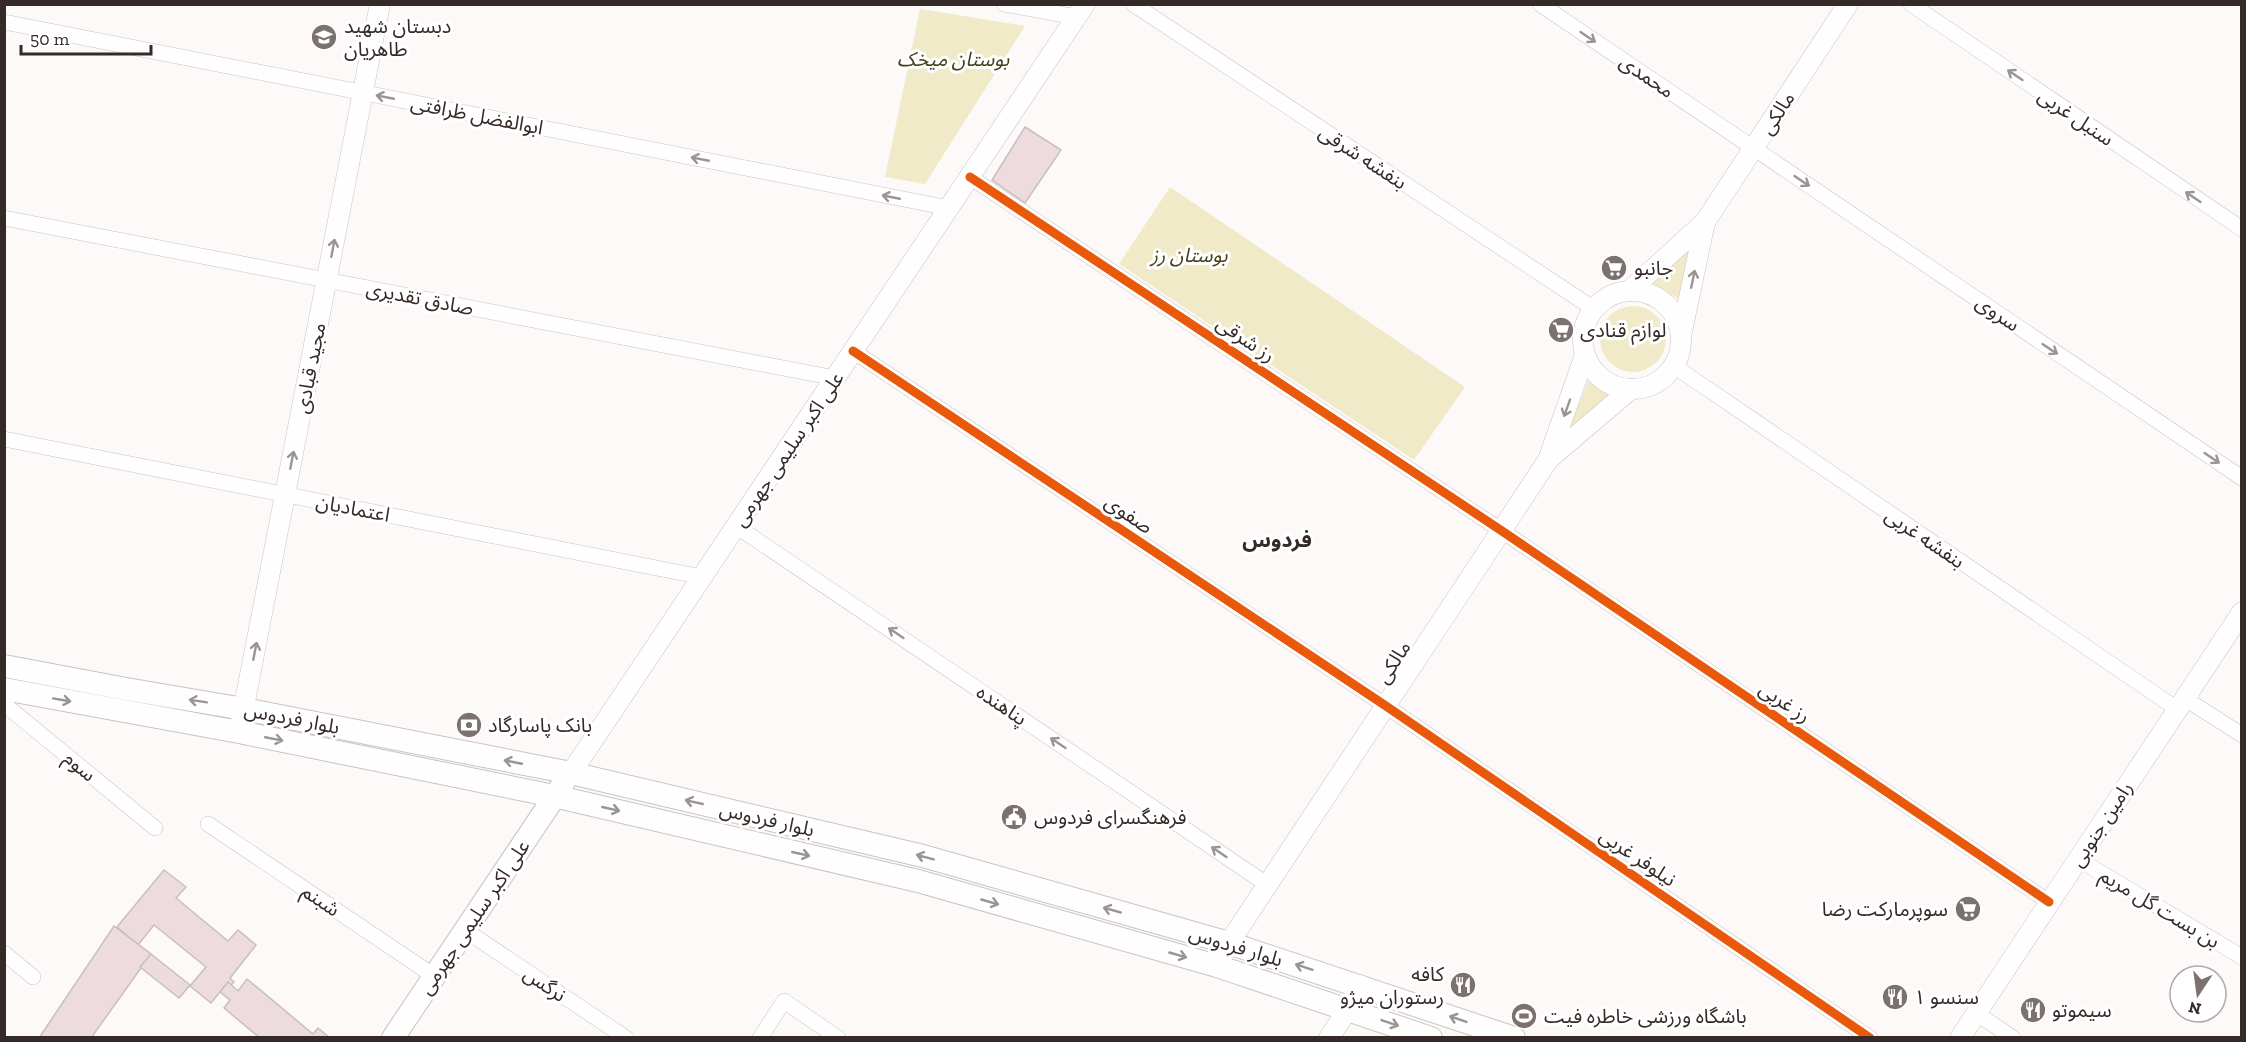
<svg xmlns="http://www.w3.org/2000/svg" width="2246" height="1042" viewBox="0 0 2246 1042" font-family="'Zilla Slab','Noto Sans Arabic',serif">
  <style>
    .green { fill: #f0eac8 }
    .building { fill: #eedbe0; stroke: #c6bfc0; stroke-width: 1.5 }
    .lines { fill: none; stroke-linecap: round; stroke-linejoin: round }
    .minor-casing { stroke: #cac3c2; stroke-width: 16 }
    .tertiary-casing { stroke: #cac3c2; stroke-width: 21 }
    .secondary-casing { stroke: #cac3c2; stroke-width: 24 }
    .minor { stroke: #fffefe; stroke-width: 15 }
    .tertiary { stroke: #fffefe; stroke-width: 20 }
    .secondary { stroke: #fffefe; stroke-width: 22 }
    .cycleway-casing { stroke: #fff; stroke-width: 13 }
    .cycleway { stroke: #e8590c; stroke-width: 9 }
    .oneway { stroke: #9a9492 }
    .labels { text-anchor: middle; stroke-width: 6; stroke-linejoin: round; paint-order: stroke }
    .poi-label { font-size: 20px; fill: #352a27; stroke: #fff; text-anchor: start }
    .park-label { font-size: 20px; font-style: italic; fill: #46401a; stroke: #fff }
    .street-label { font-size: 20px; fill: #352a27; stroke: #fff }
    .neighbourhood-label { font-size: 21px; font-weight: bold; fill: #352a27; stroke: #fff }
  </style>
  <rect width="100%" height="100%" fill="#fdf9f8"/>
  <!-- green -->
  <g class="green">
    <polygon points="920,9 1025,26 925,184 885,177"/>
    <polygon points="1170,187 1465,387 1414,460 1119,264"/>
    <polygon points="1695,241 1680,300 1651,282"/>
    <circle cx="1633" cy="339" r="33"/>
    <polygon points="1588,381 1611,395 1567,434"/>
  </g>
  <!-- building -->
  <g class="building">
    <polygon points="1025,127 1061,150 1025,203 992,180"/>
    <polygon points="164,870 186,887 176,898 228,941 238,930 256,945 230,978 234,982 231,985 228,982 211,1003 190,986 206,967 154,925 138,945 117,927"/>
    <polygon points="114,926 151,954 91,1038 39,1038"/>
    <polygon points="151,954 190,985 179,998 140,967"/>
    <polygon points="247,979 313,1034 318,1028 330,1038 260,1038 224,1008 230,1000 220,992 228,982 238,991"/>
  </g>
  <g class="lines">
    <!-- minor casing -->
    <g class="minor-casing">
      <g id="minor">
        <polyline points="1004,4 1077,17"/>
        <polyline points="1133,4 1594,309"/>
        <polyline points="1540,4 2242,478"/>
        <polyline points="1911,4 2242,229"/>
        <polyline points="4,22 949,208"/>
        <polyline points="970,177 1502,531 2049,902"/>
        <polyline points="4,218 835,378"/>
        <polyline points="853,351 1386,706 1870,1038"/>
        <polyline points="1674,366 2177,709"/>
        <polyline points="4,439 702,577"/>
        <polyline points="736,526 1268,885"/>
        <polyline points="2184,698 2242,735"/>
        <polyline points="4,704 155,828"/>
        <polyline points="208,824 434,976"/>
        <polyline points="2078,859 2242,957"/>
        <polyline points="465,930 626,1038"/>
        <polyline points="4,953 33,977"/>
        <polyline points="1976,1013 2013,1038"/>
        <polyline points="760,1038 784,1001 838,1038"/>
      </g>
    </g>
    <!-- tertiary casing -->
    <g class="tertiary-casing">
      <g id="tertiary">
        <polyline points="1629,291 1705,222 1848,4"/>
        <circle cx="1632" cy="340" r="49"/>
        <polyline points="1681,336 1705,222"/>
        <polyline points="1550,458 1631,389"/>
        <polyline points="239,732 380,4"/>
        <polyline points="571,773 1085,4"/>
        <polyline points="1217,966 1229,943 1548,460 1585,355"/>
        <polyline points="1329,1038 1348,1009 1360,985"/>
        <polyline points="1960,1038 2242,612"/>
      </g>
    </g>
    <!-- secondary casing -->
    <g class="secondary-casing">
      <g id="secondary">
        <polyline points="4,666 126,689 244,709 571,773 923,856 1229,943 1514,1038"/>
        <polyline points="4,689 239,732 554,796 918,881 1217,966 1431,1038"/>
        <polyline points="393,1038 563,784"/>
      </g>
    </g>
    <!-- minor -->
    <use href="#minor" class="minor"/>
    <!-- tertiary -->
    <use href="#tertiary" class="tertiary"/>
    <!-- secondary -->
    <use href="#secondary" class="secondary"/>
    <!-- cycleway casing -->
    <g class="cycleway-casing">
      <g id="cycleway">
        <polyline points="970,177 1502,531 2049,902"/>
        <polyline points="853,351 1386,706 1870,1038"/>
      </g>
    </g>
    <!-- cycleway -->
    <use href="#cycleway" class="cycleway"/>
  </g>
  <!-- one-way arrows -->
  <defs><path id="oneway-shaft" d="M-6 0H5M1.5-3L5.5 0L1.5 3" fill="none" stroke-width="1.6" stroke-linecap="round" stroke-linejoin="round" transform="scale(1.5)"/></defs>
  <g class="oneway">
    <use href="#oneway-shaft" transform="translate(1588 37) rotate(34)"/>
    <use href="#oneway-shaft" transform="translate(2015 75) rotate(-146)"/>
    <use href="#oneway-shaft" transform="translate(385 97) rotate(-169)"/>
    <use href="#oneway-shaft" transform="translate(700 159) rotate(-169)"/>
    <use href="#oneway-shaft" transform="translate(1802 181) rotate(34)"/>
    <use href="#oneway-shaft" transform="translate(891 197) rotate(-169)"/>
    <use href="#oneway-shaft" transform="translate(2193 197) rotate(-146)"/>
    <use href="#oneway-shaft" transform="translate(333 248) rotate(-79)"/>
    <use href="#oneway-shaft" transform="translate(1693 279) rotate(-78)"/>
    <use href="#oneway-shaft" transform="translate(2050 349) rotate(34)"/>
    <use href="#oneway-shaft" transform="translate(1567 408) rotate(110)"/>
    <use href="#oneway-shaft" transform="translate(2212 458) rotate(34)"/>
    <use href="#oneway-shaft" transform="translate(292 460) rotate(-79)"/>
    <use href="#oneway-shaft" transform="translate(896 633) rotate(-146)"/>
    <use href="#oneway-shaft" transform="translate(255 651) rotate(-79)"/>
    <use href="#oneway-shaft" transform="translate(62 700) rotate(10)"/>
    <use href="#oneway-shaft" transform="translate(198 701) rotate(-171)"/>
    <use href="#oneway-shaft" transform="translate(274 739) rotate(11)"/>
    <use href="#oneway-shaft" transform="translate(1058 743) rotate(-146)"/>
    <use href="#oneway-shaft" transform="translate(513 762) rotate(-169)"/>
    <use href="#oneway-shaft" transform="translate(694 802) rotate(-167)"/>
    <use href="#oneway-shaft" transform="translate(611 809) rotate(13)"/>
    <use href="#oneway-shaft" transform="translate(1219 852) rotate(-146)"/>
    <use href="#oneway-shaft" transform="translate(801 854) rotate(13)"/>
    <use href="#oneway-shaft" transform="translate(925 857) rotate(-165)"/>
    <use href="#oneway-shaft" transform="translate(990 902) rotate(16)"/>
    <use href="#oneway-shaft" transform="translate(1112 910) rotate(-164)"/>
    <use href="#oneway-shaft" transform="translate(1178 955) rotate(16)"/>
    <use href="#oneway-shaft" transform="translate(1304 967) rotate(-162)"/>
    <use href="#oneway-shaft" transform="translate(1458 1019) rotate(-161)"/>
    <use href="#oneway-shaft" transform="translate(1390 1023) rotate(19)"/>
  </g>
  <!-- icons -->
  <defs>
    <g id="school-disc" transform="scale(1.35)"><circle r="9.5" fill="#7b7270" stroke="#fff"/><path d="M0-5L7-2L0 1L-7-2ZM-4 1L0 2.5L4 1V4Q0 6-4 4Z" fill="#fff"/></g>
    <g id="supermarket-disc" transform="scale(1.35)"><circle r="9.5" fill="#7b7270" stroke="#fff"/><path d="M-6-5.5h2.5l.6 2H6L4.5 2H-2.5L-4.4-4H-6ZM-1.5 3.2a1.3 1.3 0 1 0 .1 0ZM3 3.2a1.3 1.3 0 1 0 .1 0Z" fill="#fff"/></g>
    <g id="bank-disc" transform="scale(1.35)"><circle r="9.5" fill="#7b7270" stroke="#fff"/><path d="M-6-4H6V4H-6ZM0-2.3a2.3 2.3 0 1 0 0 4.6a2.3 2.3 0 1 0 0-4.6Z" fill="#fff"/></g>
    <g id="civic-disc" transform="scale(1.35)"><circle r="9.5" fill="#7b7270" stroke="#fff"/><path d="M-.6-6.5H3V-4.5H.6V-3L4-1V1h2V6H-6V1h2V-1L-.6-3ZM-1.2 2.5V6h2.4V2.5Z" fill="#fff"/></g>
    <g id="restaurant-disc" transform="scale(1.35)"><circle r="9.5" fill="#7b7270" stroke="#fff"/><path d="M-5-6h1v4h1v-4h1v4h1v-4h1v5L-1.5 .5V6h-2V.5L-5-1ZM5-6V6H3V1.5H1.5Q1.5-4 5-6Z" fill="#fff"/></g>
    <g id="stadium-disc" transform="scale(1.35)"><circle r="9.5" fill="#7b7270" stroke="#fff"/><path d="M0-5a6.5 5 0 1 0 0 10a6.5 5 0 1 0 0-10ZM-3.5-1.8h7v3.6h-7Z" fill="#fff"/></g>
  </defs>
  <g fill-rule="evenodd">
    <use href="#school-disc" x="324" y="37"/>
    <use href="#supermarket-disc" x="1614" y="268"/>
    <use href="#supermarket-disc" x="1561" y="330"/>
    <use href="#bank-disc" x="469" y="725"/>
    <use href="#civic-disc" x="1014" y="817"/>
    <use href="#supermarket-disc" x="1968" y="909"/>
    <use href="#restaurant-disc" x="1463" y="985"/>
    <use href="#restaurant-disc" x="1895" y="997"/>
    <use href="#restaurant-disc" x="2033" y="1010"/>
    <use href="#stadium-disc" x="1524" y="1016"/>
  </g>
  <g class="labels">
    <!-- poi labels -->
    <g class="poi-label">
      <text x="344" y="33">دبستان شهید<tspan x="344" dy="23">طاهریان</tspan></text>
      <text x="1634" y="275">جانبو</text>
      <text x="1580" y="337">لوازم قنادی</text>
      <text x="488" y="732">بانک پاسارگاد</text>
      <text x="1034" y="824">فرهنگسرای فردوس</text>
      <text x="1948" y="916" text-anchor="end">سوپرمارکت رضا</text>
      <text x="1444" y="981" text-anchor="end">کافه<tspan x="1444" dy="23">رستوران ميژو</tspan></text>
      <text x="1914" y="1004">۱ سنسو</text>
      <text x="2052" y="1017">سیموتو</text>
      <text x="1544" y="1023">باشگاه ورزشی خاطره فیت</text>
    </g>
    <!-- park labels -->
    <g class="park-label">
      <text x="953" y="66">بوستان میخک</text>
      <text x="1189" y="262">بوستان رز</text>
    </g>
    <!-- street labels -->
    <g class="street-label">
      <text transform="translate(1647 76) rotate(34)" y="7">محمدی</text>
      <text transform="translate(1777 113) rotate(-57)" y="7">مالکی</text>
      <text transform="translate(477 115) rotate(11)" y="7">ابوالفضل ظرافتی</text>
      <text transform="translate(2076 117) rotate(34)" y="7">سنبل غربی</text>
      <text transform="translate(1363 157) rotate(33)" y="7">بنفشه شرقی</text>
      <text transform="translate(420 298) rotate(11)" y="7">صادق تقدیری</text>
      <text transform="translate(1998 313) rotate(34)" y="7">سروی</text>
      <text transform="translate(1246 339) rotate(34)" y="7">رز شرقی</text>
      <text transform="translate(310 368) rotate(-79)" y="7">مجید قبادی</text>
      <text transform="translate(788 449) rotate(-56)" y="7">علی اکبر سلیمی جهرمی</text>
      <text transform="translate(353 508) rotate(11)" y="7">اعتمادیان</text>
      <text transform="translate(1129 514) rotate(34)" y="7">صفوی</text>
      <text transform="translate(1925 538) rotate(34)" y="7">بنفشه غربی</text>
      <text transform="translate(1393 662) rotate(-57)" y="7">مالکی</text>
      <text transform="translate(1785 702) rotate(34)" y="7">رز غربی</text>
      <text transform="translate(1002 705) rotate(34)" y="7">پناهنده</text>
      <text transform="translate(292 718) rotate(11)" y="7">بلوار فردوس</text>
      <text transform="translate(80 766) rotate(40)" y="7">سوم</text>
      <text transform="translate(767 819) rotate(13)" y="7">بلوار فردوس</text>
      <text transform="translate(2101 824) rotate(-57)" y="7">رامین جنوبی</text>
      <text transform="translate(1638 857) rotate(34)" y="7">نیلوفر غربی</text>
      <text transform="translate(321 900) rotate(34)" y="7">شبنم</text>
      <text transform="translate(2160 908) rotate(31)" y="7">بن بست گل مریم</text>
      <text transform="translate(474 917) rotate(-56)" y="7">علی اکبر سلیمی جهرمی</text>
      <text transform="translate(1236 946) rotate(17)" y="7">بلوار فردوس</text>
      <text transform="translate(545 984) rotate(34)" y="7">نرگس</text>
    </g>
    <!-- neighbourhood labels -->
    <g class="neighbourhood-label">
      <text x="1277" y="547">فردوس</text>
    </g>
  </g>
  <!-- border -->
  <rect width="2246" height="1042" fill="none" stroke="#352a27" stroke-width="12"/>
  <!-- north arrow -->
  <g transform="translate(2198 994) rotate(193)"><circle r="28" fill="#ffffff" stroke="#aeaaa9" stroke-width="1.5"/>
  <path d="M0-4.5L10 22L0 15L-10 22Z" fill="#7b7270"/>
  <text y="-9" font-size="16" font-weight="bold" text-anchor="middle" fill="#352a27">N</text>
  </g>
  <!-- scale -->
  <path d="M21 45v9h130v-9" fill="none" stroke="#352a27" stroke-width="3"/>
  <text x="30" y="45" font-size="18" fill="#352a27" stroke="#ffffff" stroke-width="4.5" paint-order="stroke">50 m</text>
</svg>
